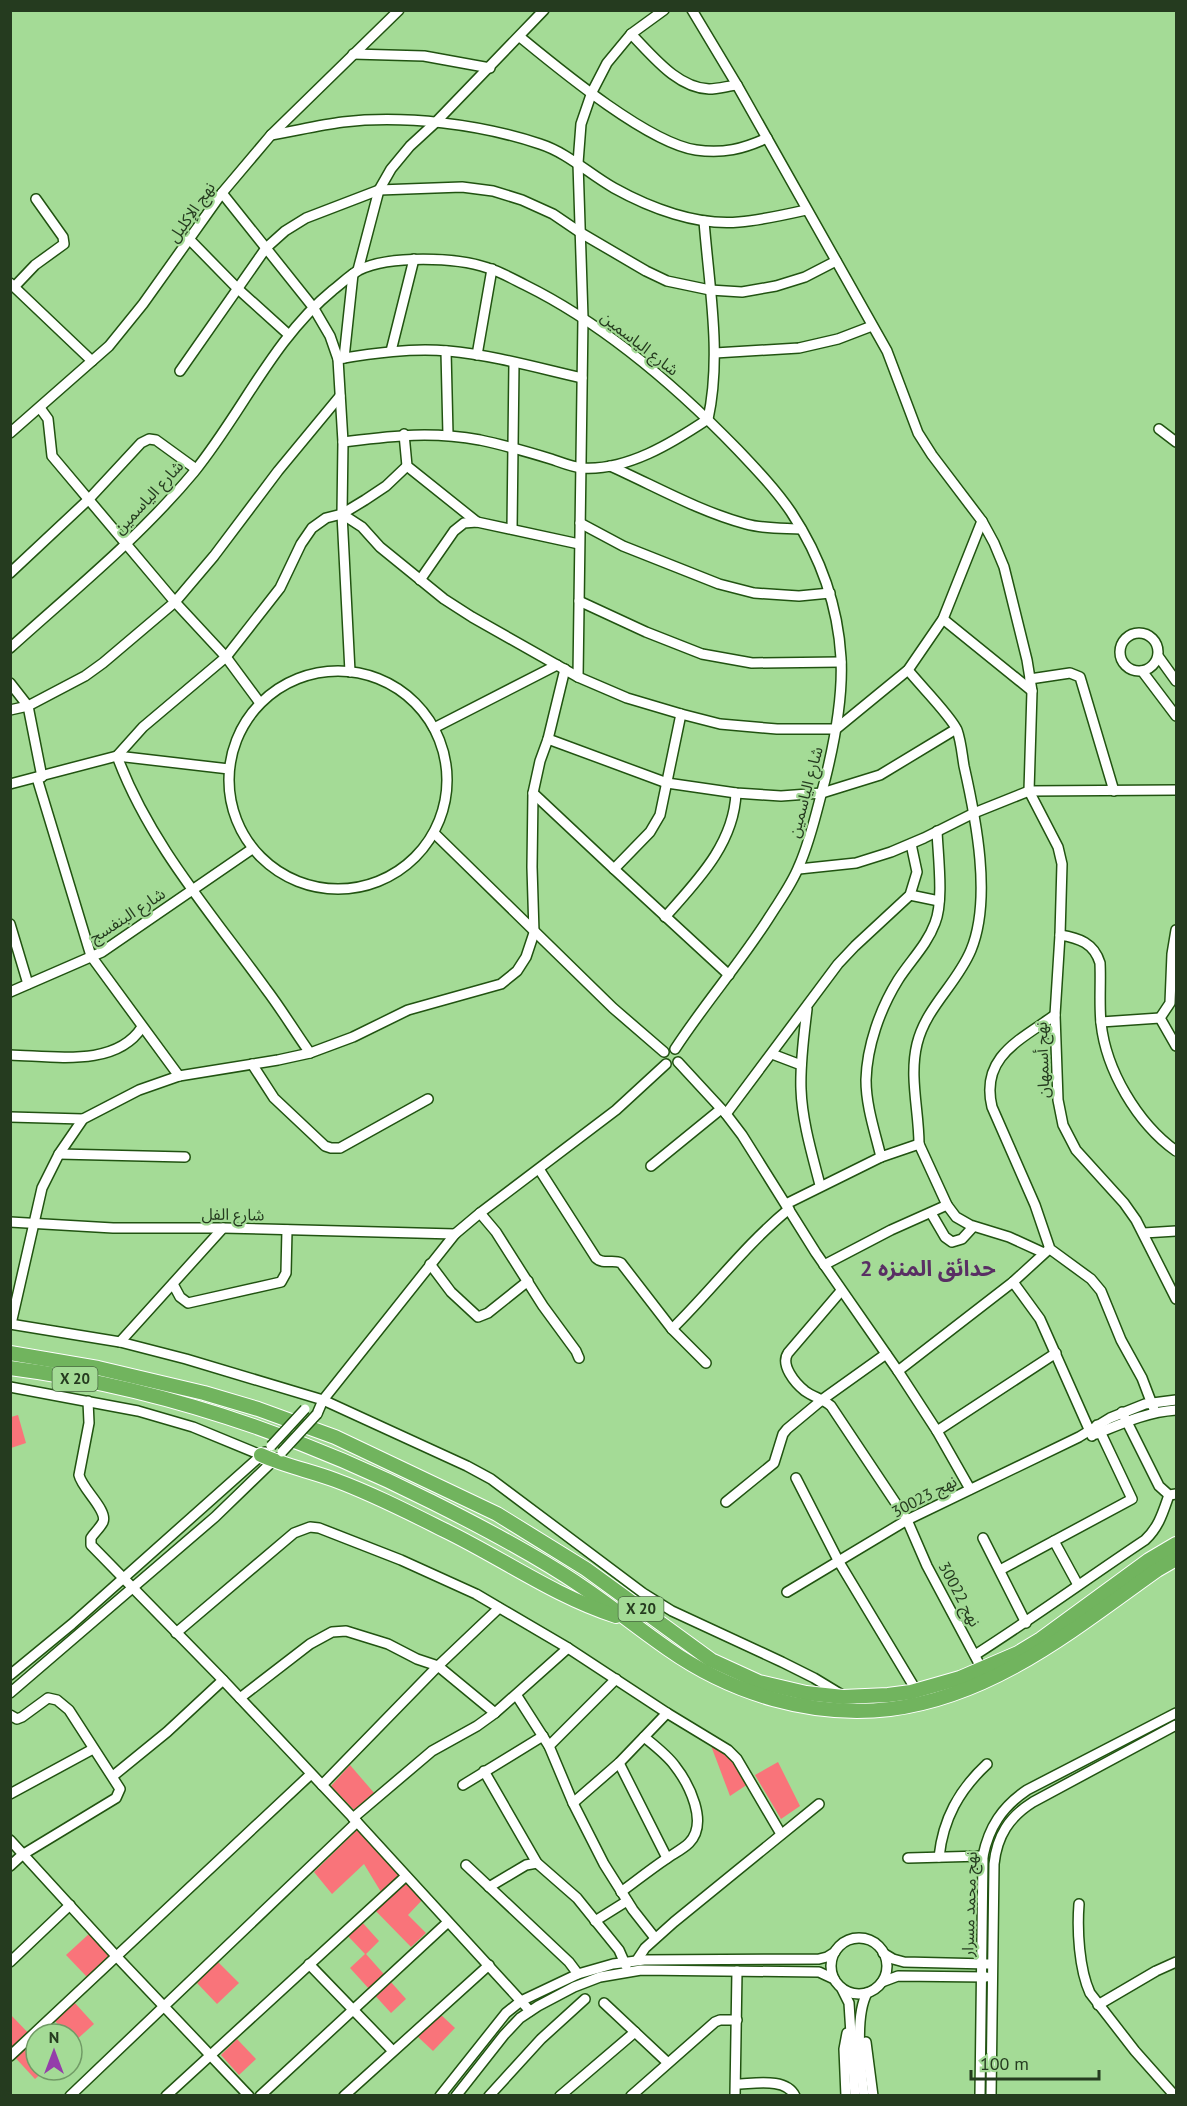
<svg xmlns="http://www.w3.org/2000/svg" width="1187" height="2106" viewBox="0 0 1187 2106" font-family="'PT Sans','Noto Sans Arabic',sans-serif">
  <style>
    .green { fill: #f9747a }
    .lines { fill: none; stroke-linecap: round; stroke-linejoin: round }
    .minor-casing { stroke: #215311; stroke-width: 12 }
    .highway-casing { stroke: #fff; stroke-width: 16 }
    .minor { stroke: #fff; stroke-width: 9 }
    .highway { stroke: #71b45e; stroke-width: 14 }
    .minor-bridge-casing { stroke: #215311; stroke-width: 12; stroke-linecap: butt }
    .minor-bridge { stroke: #fff; stroke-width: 9 }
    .labels { text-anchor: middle; stroke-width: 4.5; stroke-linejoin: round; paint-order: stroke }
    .shield { fill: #a4db96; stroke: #4b6b43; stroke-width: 1.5 }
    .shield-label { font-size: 15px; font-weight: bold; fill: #253b1f }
    .street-label { font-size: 16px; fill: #253b1f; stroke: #a4db96 }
    .district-label { font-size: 22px; font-weight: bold; fill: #592f64; stroke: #a4db96 }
  </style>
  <rect width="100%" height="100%" fill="#a4db96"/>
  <!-- green -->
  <g class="green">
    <polygon points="18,1415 26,1443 11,1448 11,1417"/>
    <polygon points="710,1743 729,1751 748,1784 730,1796"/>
    <polygon points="778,1762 800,1806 781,1819 755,1775"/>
    <polygon points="350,1765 375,1794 355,1811 331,1786"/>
    <polygon points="358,1829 424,1898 408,1915 426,1933 411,1947 369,1904 381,1892 364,1864 332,1894 314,1872"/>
    <polygon points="361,1921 379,1941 366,1954 406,1999 391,2013 350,1968 365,1954 347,1935"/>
    <polygon points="90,1933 111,1956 87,1977 66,1955"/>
    <polygon points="218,1962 239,1983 217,2004 197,1983"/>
    <polygon points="74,2002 94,2024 74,2042 72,2034 67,2034 54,2020"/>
    <polygon points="439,2013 455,2028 433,2051 417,2036"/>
    <polygon points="10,2014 36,2041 36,2070 45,2070 35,2079 11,2053"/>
    <polygon points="237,2039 256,2059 239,2075 221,2055"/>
  </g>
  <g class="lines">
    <!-- minor casing -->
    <g class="minor-casing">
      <g id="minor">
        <polyline points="692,10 737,85 887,351 918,433 932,455 982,521 994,543 1004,567 1027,660 1032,691 1029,791 1058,847 1062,864 1060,935 1055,1015 1058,1100 1063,1125 1076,1150 1124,1203 1136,1220 1176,1299"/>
        <path d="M631 34C652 55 677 88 709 89 718 89 728 86 737 85"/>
        <path d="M520 37C559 69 648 143 696 150 723 154 743 149 767 138"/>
        <polyline points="353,54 424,56 490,68"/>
        <path d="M271 135C295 131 319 125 343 122 405 115 480 124 540 144 568 153 589 174 614 188 650 208 697 226 739 222 762 220 784 215 806 210"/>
        <polyline points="222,193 313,307 330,336 338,359 343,442 342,514 350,672"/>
        <polyline points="190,240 238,289 289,335"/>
        <polyline points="358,270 379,190 391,169 410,146 435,123 544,10"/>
        <polyline points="10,283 92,361"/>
        <polyline points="15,286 35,265 64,244 63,237 36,199"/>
        <polyline points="391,351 414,259"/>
        <polyline points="446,351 448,435"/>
        <polyline points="715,353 799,348 838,339 872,326"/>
        <polyline points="477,355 492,269"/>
        <polyline points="344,358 353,274"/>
        <path d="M338 359C374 353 411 348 448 351 493 355 538 368 582 378"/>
        <polyline points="180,371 266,248 285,231 306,218 379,190 462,187 493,191 522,200 553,214 581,233 646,271 667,281 710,290 742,292 776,286 805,277 836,261"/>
        <polyline points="40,408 48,419 52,456 175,602 226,657 260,703"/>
        <polyline points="1159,429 1176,442"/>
        <polyline points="10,433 109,346 143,304 222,193 271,135 399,10"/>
        <polyline points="404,434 407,466 477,522"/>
        <path d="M343 442C393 436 429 431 480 440 504 445 528 452 551 459 560 462 572 467 582 468 627 471 672 443 708 419 722 355 709 286 704 221"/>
        <path d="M610 466C655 486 698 511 746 524 764 529 782 528 801 529"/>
        <polyline points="342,514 362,527 380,547 444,599 472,617 578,677 627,698 681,714 720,724 777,729 836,729 908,670 943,619 982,521"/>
        <polyline points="580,523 623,546 719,584 754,593 799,596 830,593"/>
        <polyline points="512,529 514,363"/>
        <polyline points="10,573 89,499 141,443 149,439 156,440 196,469"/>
        <polyline points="420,580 454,531 464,523 477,522 579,544"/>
        <polyline points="579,601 646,632 702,654 752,663 841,662"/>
        <polyline points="943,619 1032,691"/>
        <circle cx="1139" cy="652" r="19"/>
        <path d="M10 648C73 591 140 537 194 472 242 413 273 339 333 290 341 284 350 275 359 270 390 255 456 257 488 268 501 272 513 279 525 285 604 324 677 387 738 450 757 470 776 490 791 512 820 556 838 606 841 658 843 695 834 744 825 780 817 809 811 839 799 866 792 884 780 900 770 916 741 962 705 1003 675 1049"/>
        <polyline points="1158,656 1176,681"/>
        <path d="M908 670C919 684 951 716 957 730 961 741 962 754 964 766 976 819 992 899 971 950 957 984 926 1007 917 1044 909 1077 919 1111 919 1144"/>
        <circle cx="338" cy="780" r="109"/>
        <polyline points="1142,671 1176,716"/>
        <polyline points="578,677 583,318 578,163 581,124 592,92 607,63 631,34 664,10"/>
        <polyline points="1030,679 1070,673 1080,677 1114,791"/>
        <polyline points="10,683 28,706 42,777"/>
        <polyline points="10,710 28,706 85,676 103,663 175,602 214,556 278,471 340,396"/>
        <polyline points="434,728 557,665"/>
        <polyline points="548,739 667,783 736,793 781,796 822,793 880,775 956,729"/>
        <polyline points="117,756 143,727 226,657 280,588 301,544 312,528 326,518 342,514 365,500 386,486 407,466"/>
        <polyline points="37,778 91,956 179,1076"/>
        <polyline points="10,784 117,756 229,769"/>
        <polyline points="533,793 614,869 650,832 660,815 681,714"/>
        <path d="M937 831C938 856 944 901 935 923 927 945 910 961 898 980 880 1009 867 1046 866 1080 866 1106 875 1132 881 1157L919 1144 947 1205 956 1217 970 1225 1009 1237 1044 1253"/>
        <polyline points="434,833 613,1008 664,1052"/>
        <polyline points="614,869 729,975"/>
        <polyline points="799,869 856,863 891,852 924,838 974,813 1029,791 1176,790"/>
        <polyline points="910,895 939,901"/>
        <path d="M665 917C697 881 734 844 736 793"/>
        <polyline points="10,924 28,984"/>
        <polyline points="1176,930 1172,954 1170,1003 1160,1018 1176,1046"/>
        <path d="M1060 935C1079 938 1094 943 1100 963 1101 982 1099 1003 1101 1023 1106 1070 1137 1123 1176 1151"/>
        <polyline points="10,992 102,952 252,849"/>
        <path d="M807 1009C804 1035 800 1062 801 1089 802 1121 812 1154 820 1185"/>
        <path d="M1055 1015C1020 1040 980 1057 992 1107L1035 1205 1050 1249 1091 1279 1101 1291 1121 1340 1142 1378 1155 1412"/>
        <polyline points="1101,1022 1160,1018"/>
        <polyline points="310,1053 353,1037 408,1010 501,984 517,971 526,957 534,933 532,867 533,793 540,761 548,739 565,669"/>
        <polyline points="772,1054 801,1065"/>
        <path d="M10 1055C53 1056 116 1068 142 1027"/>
        <polyline points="678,1062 726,1114 742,1135 816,1253 898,1371 937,1431"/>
        <polyline points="252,1064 274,1098 325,1146 331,1148 340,1148 428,1099"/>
        <polyline points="726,1114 838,964 855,946 910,895 917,872 911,844"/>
        <polyline points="10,1117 83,1119"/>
        <polyline points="59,1154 185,1157"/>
        <polyline points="651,1166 721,1109"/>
        <path d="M539 1169 596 1258C603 1265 613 1259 621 1263L672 1329 706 1363"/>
        <polyline points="786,1204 881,1157"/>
        <polyline points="480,1213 496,1232 543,1306 576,1351 579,1358"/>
        <polyline points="931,1213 945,1237 952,1242 962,1239 973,1227"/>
        <polyline points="10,1222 113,1228 223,1228 455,1234"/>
        <polyline points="1144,1233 1176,1231"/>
        <polyline points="430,1264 451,1292 478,1317 488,1313 528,1281"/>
        <polyline points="824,1265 891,1230 947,1205"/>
        <polyline points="1013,1282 1040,1319 1092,1436"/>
        <polyline points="173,1284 180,1297 188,1303 281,1282 286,1273 287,1230"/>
        <path d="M841 1291 788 1353C780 1365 795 1383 805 1391 813 1397 823 1399 831 1406L907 1520 927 1566 984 1673"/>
        <polyline points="10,1324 120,1342 186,1359 323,1400 467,1466 491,1479 643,1593 672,1611 782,1662 814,1678 842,1695"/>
        <path d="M11 1324 42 1188 59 1154 83 1119 139 1090 179 1076 278 1060 310 1053C295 1032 282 1010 266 989 212 914 149 843 117 756"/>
        <path d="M672 1329C712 1290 745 1245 789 1209"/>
        <polyline points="120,1342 223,1228"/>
        <polyline points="898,1371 1013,1282 1048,1250"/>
        <polyline points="10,1387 138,1411 193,1427 261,1455"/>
        <path d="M88 1401 89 1423 79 1475C82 1489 108 1510 103 1522 100 1528 94 1533 91 1538V1545L223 1680 357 1822 530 2011"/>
        <polyline points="1122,1412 1159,1486 1169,1495 1176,1494"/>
        <polyline points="317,1414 323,1400 455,1234 480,1213 616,1110 666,1064"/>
        <path d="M1096 1434C1123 1423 1147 1412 1176 1410"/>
        <polyline points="796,1478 839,1562 916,1690"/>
        <polyline points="970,1489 937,1431 1056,1353"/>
        <polyline points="726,1502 774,1463 783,1434 787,1429 823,1399 886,1354"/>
        <polyline points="983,1538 1026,1623"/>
        <polyline points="1054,1541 1078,1585"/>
        <polyline points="1000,1570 1132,1499 1097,1425"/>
        <polyline points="787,1592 907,1520 1079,1437 1110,1418 1145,1404 1176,1400"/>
        <polyline points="176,1633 294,1533 310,1527 319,1528 401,1560 476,1594 568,1648 667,1713 728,1750 737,1759 781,1834"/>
        <path d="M975 1655C1033 1618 1088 1578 1145 1540 1159 1527 1163 1512 1169 1495"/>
        <polyline points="10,1675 72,1624 265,1452"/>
        <polyline points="10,1693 215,1517 276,1458"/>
        <polyline points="517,1696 549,1746 573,1803 604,1864 633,1910 655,1938"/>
        <polyline points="240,1698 310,1644 332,1632 346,1631 388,1644 417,1659 438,1666 495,1713"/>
        <polyline points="10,1715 17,1719 22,1717 48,1698 57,1700 69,1710 120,1789 116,1798 22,1855 10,1866"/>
        <polyline points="549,1746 616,1679"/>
        <polyline points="619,1763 667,1858"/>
        <polyline points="484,1771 537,1863 577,1898 619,1950 626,1966"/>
        <polyline points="113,1776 167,1732 223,1680"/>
        <polyline points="322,1785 438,1666 499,1608"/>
        <polyline points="463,1785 543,1736"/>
        <polyline points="10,1794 93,1749"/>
        <polyline points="573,1803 619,1763 667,1713"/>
        <polyline points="353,1818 432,1751 477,1726 495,1713 568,1648"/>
        <polyline points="10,1840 117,1957 249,2096"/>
        <path d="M939 1857C943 1819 959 1790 987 1764"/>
        <polyline points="908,1858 983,1856"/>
        <polyline points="466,1865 569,1962 578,1974"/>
        <polyline points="489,1887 526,1865 537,1863"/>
        <path d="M621 1892C636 1881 651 1869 666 1859 673 1854 683 1849 689 1843 709 1823 689 1784 675 1766 667 1755 655 1746 644 1737"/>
        <path d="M1079 1904C1077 1930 1079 1969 1090 1993L1135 2051 1175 2096"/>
        <polyline points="595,1921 627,1901"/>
        <circle cx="859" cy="1966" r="28"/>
        <polyline points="883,1953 893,1959 904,1962 988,1964"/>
        <polyline points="637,1960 645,1948 674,1922 819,1804"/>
        <polyline points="10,1962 70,1905"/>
        <polyline points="309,1964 392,2050"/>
        <polyline points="882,1982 898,1976 986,1977"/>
        <polyline points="842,1989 849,2003 855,2096"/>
        <polyline points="604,2003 668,2063"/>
        <polyline points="1098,2005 1156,1971 1176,1962"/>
        <polyline points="866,2042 873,2096"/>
        <polyline points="10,2056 311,1774"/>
        <path d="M736 2084C753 2084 786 2077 795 2096"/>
        <polyline points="70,2096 357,1822"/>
        <polyline points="166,2096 406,1876"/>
        <polyline points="260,2096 448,1922"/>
        <polyline points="344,2096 489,1965"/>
        <polyline points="440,2096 506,2013 521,2001 578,1974 613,1964 644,1960 819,1959 827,1957 835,1952"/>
        <polyline points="456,2096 504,2035 520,2018 538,2006 574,1987 600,1977 641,1970 819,1972 834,1979"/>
        <polyline points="489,2096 541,2039 585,1999"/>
        <polyline points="560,2096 635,2032"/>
        <polyline points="631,2096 715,2022 720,2020 737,2020"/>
        <polyline points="735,2096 737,1971"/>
        <polyline points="846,2096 844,2049 847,2033"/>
        <path d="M864 2096C861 2068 854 2018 867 1993"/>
        <path d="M980 2096 983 1856C989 1827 1002 1807 1027 1790L1176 1713"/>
        <path d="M991 2096 994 1864C997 1836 1009 1817 1033 1802L1176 1725"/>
      </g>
    </g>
    <!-- highway casing -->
    <g class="highway-casing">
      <g id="highway">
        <polyline points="10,1353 98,1368 204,1393 258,1409 335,1437 497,1514 586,1569 711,1660 759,1682 806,1693 843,1697 888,1695 911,1692 960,1678 1018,1653 1041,1639 1149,1560 1176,1544"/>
        <path d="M10 1368C158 1387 299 1435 432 1502 482 1527 534 1554 581 1586 611 1606 639 1629 668 1649 732 1694 812 1718 890 1709 994 1696 1074 1629 1157 1570L1176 1559"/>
        <path d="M261 1455C285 1466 311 1471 335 1480 373 1494 408 1512 444 1530 502 1558 554 1596 616 1616"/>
      </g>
    </g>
    <!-- minor -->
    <use href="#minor" class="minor"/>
    <!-- highway -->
    <use href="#highway" class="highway"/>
    <!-- minor-bridge casing -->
    <g class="minor-bridge-casing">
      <g id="minor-bridge">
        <polyline points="271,1446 305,1409"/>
        <polyline points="282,1452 317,1414"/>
      </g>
    </g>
    <!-- minor-bridge -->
    <use href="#minor-bridge" class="minor-bridge"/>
  </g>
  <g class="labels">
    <!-- shield labels -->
    <g class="shield">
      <rect x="52.5" y="1367" width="45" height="24" rx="4.5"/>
      <rect x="618.5" y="1597" width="45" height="24" rx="4.5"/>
    </g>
    <g class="shield-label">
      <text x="75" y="1384">X 20</text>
      <text x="641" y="1614">X 20</text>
    </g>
    <!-- street labels -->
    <g class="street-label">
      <text transform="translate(191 212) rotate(-55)" y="6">نهج الإكليل</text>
      <text transform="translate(640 343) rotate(38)" y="6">شارع الياسمين</text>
      <text transform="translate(148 497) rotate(-47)" y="6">شارع الياسمين</text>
      <text transform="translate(805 792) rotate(-75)" y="6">شارع الياسمين</text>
      <text transform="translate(127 915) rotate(-33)" y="6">شارع البنفسج</text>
      <text transform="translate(1042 1060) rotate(-92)" y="6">نهج أسمهان</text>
      <text transform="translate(233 1214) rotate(1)" y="6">شارع الفل</text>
      <text transform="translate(924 1496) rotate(-28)" y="6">نهج 30023</text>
      <text transform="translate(960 1594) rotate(62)" y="6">نهج 30022</text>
      <text transform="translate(969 1904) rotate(-88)" y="6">نهج محمد مسرار</text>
    </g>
    <!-- district labels -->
    <g class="district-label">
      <text x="928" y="1276">حدائق المنزه 2</text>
    </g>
  </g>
  <!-- border -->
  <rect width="1187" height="2106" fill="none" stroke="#253b1f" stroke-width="24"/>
  <!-- north arrow -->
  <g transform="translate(54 2052)"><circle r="28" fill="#a4db96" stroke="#719b66" stroke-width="1.5"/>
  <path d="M0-4.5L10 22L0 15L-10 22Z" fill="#943daa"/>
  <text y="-9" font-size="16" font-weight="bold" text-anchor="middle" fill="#253b1f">N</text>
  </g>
  <!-- scale -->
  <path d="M971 2070v9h128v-9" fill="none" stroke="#253b1f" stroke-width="3"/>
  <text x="980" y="2070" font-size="18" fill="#253b1f" stroke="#a4db96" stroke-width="4.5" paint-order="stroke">100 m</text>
</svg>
